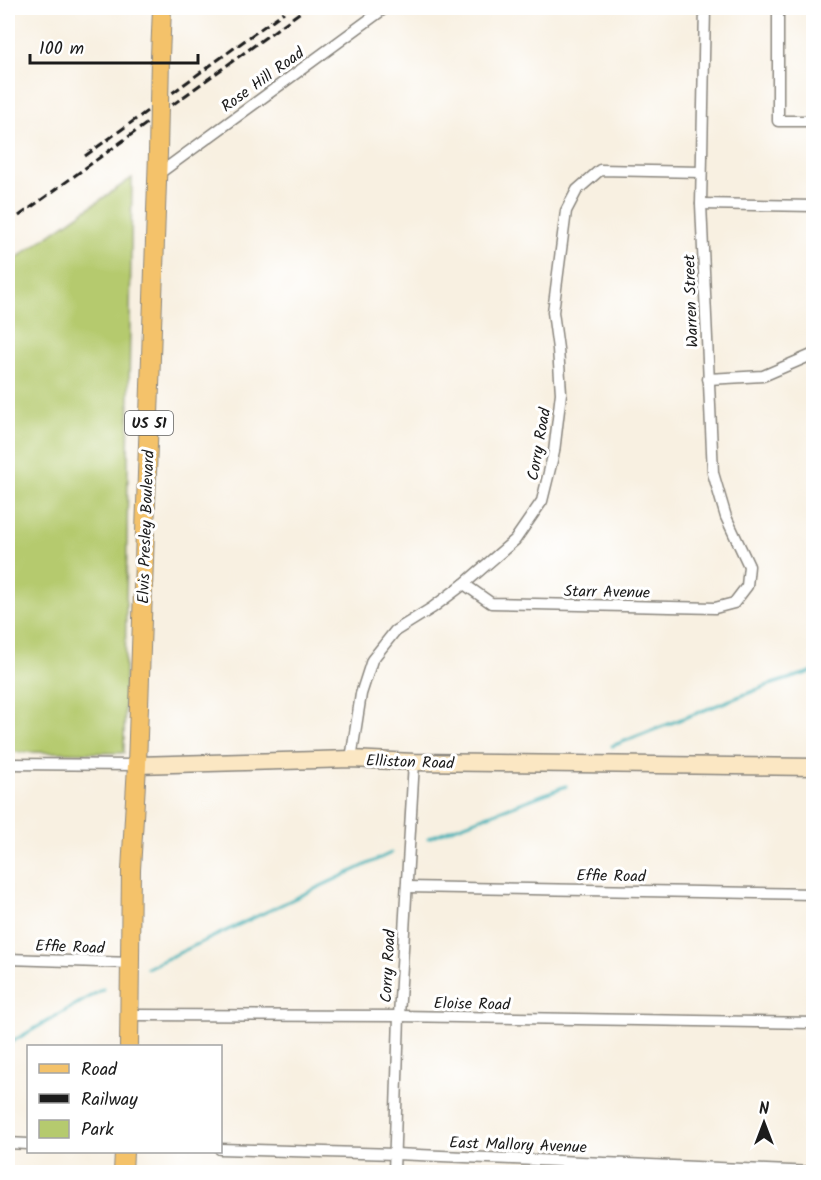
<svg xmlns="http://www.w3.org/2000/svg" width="821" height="1180" viewBox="0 0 821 1180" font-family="Kalam,sans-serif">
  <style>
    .green { fill: #b5ca6e; stroke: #687345; stroke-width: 1.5 }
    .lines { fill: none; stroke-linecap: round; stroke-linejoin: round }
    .stream { stroke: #3fb0b6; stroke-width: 3 }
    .minor-casing { stroke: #8a867e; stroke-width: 13 }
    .secondary-casing { stroke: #8a867e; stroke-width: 19 }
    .primary-casing { stroke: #8a867e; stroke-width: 20 }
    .minor { stroke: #fff; stroke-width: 10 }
    .secondary { stroke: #fbe7c3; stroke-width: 16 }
    .primary { stroke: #f4c26a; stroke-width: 18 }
    .rail { stroke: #1c1c1c; stroke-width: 3; stroke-dasharray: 9 4.5; stroke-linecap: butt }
    .primary-bridge-casing { stroke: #8a867e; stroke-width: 20; stroke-linecap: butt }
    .primary-bridge { stroke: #f4c26a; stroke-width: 18 }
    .labels { text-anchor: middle; stroke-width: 6; stroke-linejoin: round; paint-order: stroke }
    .shield { fill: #fff; stroke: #606060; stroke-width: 1.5 }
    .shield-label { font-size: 15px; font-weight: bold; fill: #1c1c1c }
    .street-label { font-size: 16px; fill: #1c1c1c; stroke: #fff }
  </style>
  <rect width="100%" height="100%" fill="#fff"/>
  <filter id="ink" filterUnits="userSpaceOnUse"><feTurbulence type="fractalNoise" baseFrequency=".0167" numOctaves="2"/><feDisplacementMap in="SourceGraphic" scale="12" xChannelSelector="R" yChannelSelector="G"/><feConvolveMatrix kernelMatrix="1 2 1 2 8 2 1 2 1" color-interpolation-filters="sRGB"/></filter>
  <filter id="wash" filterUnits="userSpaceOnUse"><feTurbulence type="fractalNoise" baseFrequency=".008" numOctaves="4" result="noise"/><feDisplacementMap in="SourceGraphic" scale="24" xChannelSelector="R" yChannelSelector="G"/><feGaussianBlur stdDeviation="1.35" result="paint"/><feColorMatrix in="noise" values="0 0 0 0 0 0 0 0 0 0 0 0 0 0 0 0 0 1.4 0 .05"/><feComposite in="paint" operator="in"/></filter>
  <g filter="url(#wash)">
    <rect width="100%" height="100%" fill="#f8f0e1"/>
    <!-- green -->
    <polygon class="green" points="132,178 124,753 8,752 8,264"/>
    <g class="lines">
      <!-- stream -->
      <g class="stream">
        <polyline points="612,746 769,685 814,671"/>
        <polyline points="428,838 566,786"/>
        <polyline points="147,968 391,853"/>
        <polyline points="8,1044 103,989"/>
      </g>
    </g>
  </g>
  <g filter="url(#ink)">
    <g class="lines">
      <!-- minor casing -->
      <g class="minor-casing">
        <g id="minor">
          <polyline points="778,8 778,121 814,121"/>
          <polyline points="157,175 385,8"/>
          <polyline points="701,204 814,206"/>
          <polyline points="708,379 763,376 814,354"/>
          <polyline points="464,584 491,603 715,608 734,603 747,586 749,566 726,517 713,473 701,204 705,8"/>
          <polyline points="351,759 361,694 372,660 395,631 432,608 464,584 515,540 542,501 554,452 561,393 558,349 553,312 566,211 577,190 600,170 701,172"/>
          <polyline points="8,764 137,765"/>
          <polyline points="407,887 814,894"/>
          <polyline points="8,959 131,963"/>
          <polyline points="131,1015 399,1016 814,1023"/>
          <polyline points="8,1143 28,1144"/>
          <polyline points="220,1149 395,1154 814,1172"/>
          <polyline points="394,1172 399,1016 414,762"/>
        </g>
      </g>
      <!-- secondary casing -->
      <g class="secondary-casing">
        <polyline id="secondary" points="137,765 351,759 414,762 814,767"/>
      </g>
      <!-- primary casing -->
      <g class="primary-casing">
        <g id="primary">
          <polyline points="160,57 162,8"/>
          <polyline points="129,1046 131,870 137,765 158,153"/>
          <polyline points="123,1172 124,1152"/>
        </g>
      </g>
      <!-- minor -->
      <use href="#minor" class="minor"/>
      <!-- secondary -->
      <use href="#secondary" class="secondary"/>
      <!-- primary -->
      <use href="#primary" class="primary"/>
      <!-- rail -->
      <g class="rail">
        <polyline points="85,156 284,12"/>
        <polyline points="8,224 306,8"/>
      </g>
      <!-- primary-bridge casing -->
      <g class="primary-bridge-casing">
        <polyline id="primary-bridge" points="158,153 160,57"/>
      </g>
      <!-- primary-bridge -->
      <use href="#primary-bridge" class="primary-bridge"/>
    </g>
  </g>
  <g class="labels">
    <!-- shield labels -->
    <rect class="shield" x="125" y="411" width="48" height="24" rx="4.5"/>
    <g class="shield-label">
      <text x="149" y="428">US 51</text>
    </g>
    <!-- street labels -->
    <g class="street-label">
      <text transform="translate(262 79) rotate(-36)" y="6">Rose Hill Road</text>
      <text transform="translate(690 301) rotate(-92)" y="6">Warren Street</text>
      <text transform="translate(538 444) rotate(-80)" y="6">Corry Road</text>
      <text transform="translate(145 527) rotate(-88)" y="6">Elvis Presley Boulevard</text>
      <text transform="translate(607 591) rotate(1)" y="6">Starr Avenue</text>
      <text transform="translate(410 761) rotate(2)" y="6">Elliston Road</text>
      <text transform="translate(611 875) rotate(1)" y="6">Effie Road</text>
      <text transform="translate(70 946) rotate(2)" y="6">Effie Road</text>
      <text transform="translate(387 966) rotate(-87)" y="6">Corry Road</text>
      <text transform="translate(472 1003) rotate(1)" y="6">Eloise Road</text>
      <text transform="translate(518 1144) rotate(2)" y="6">East Mallory Avenue</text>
    </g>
  </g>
  <!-- margin -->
  <rect width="821" height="1180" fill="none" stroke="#fff" stroke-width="30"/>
  <!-- legend -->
  <rect x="27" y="1045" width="195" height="108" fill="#ffffff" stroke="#a4a4a4" stroke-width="1.5"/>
  <rect x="39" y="1064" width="30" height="9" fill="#f4c26a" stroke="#a4a4a4" stroke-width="1.5"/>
  <text x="81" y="1075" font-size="18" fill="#1c1c1c">Road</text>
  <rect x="39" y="1094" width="30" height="9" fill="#1c1c1c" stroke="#a4a4a4" stroke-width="1.5"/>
  <text x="81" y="1105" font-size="18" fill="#1c1c1c">Railway</text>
  <rect x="39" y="1120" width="30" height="18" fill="#b5ca6e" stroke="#a4a4a4" stroke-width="1.5"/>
  <text x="81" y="1135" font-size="18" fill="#1c1c1c">Park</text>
  <!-- north arrow -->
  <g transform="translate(764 1123)" stroke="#ffffff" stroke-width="4.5" paint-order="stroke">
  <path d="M0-4.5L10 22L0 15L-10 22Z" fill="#1c1c1c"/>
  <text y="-9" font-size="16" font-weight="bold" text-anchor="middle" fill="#1c1c1c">N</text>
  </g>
  <!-- scale -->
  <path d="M30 54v9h168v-9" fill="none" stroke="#1c1c1c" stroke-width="3"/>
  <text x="39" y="54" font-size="18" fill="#1c1c1c" stroke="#ffffff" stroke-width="4.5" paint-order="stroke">100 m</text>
</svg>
